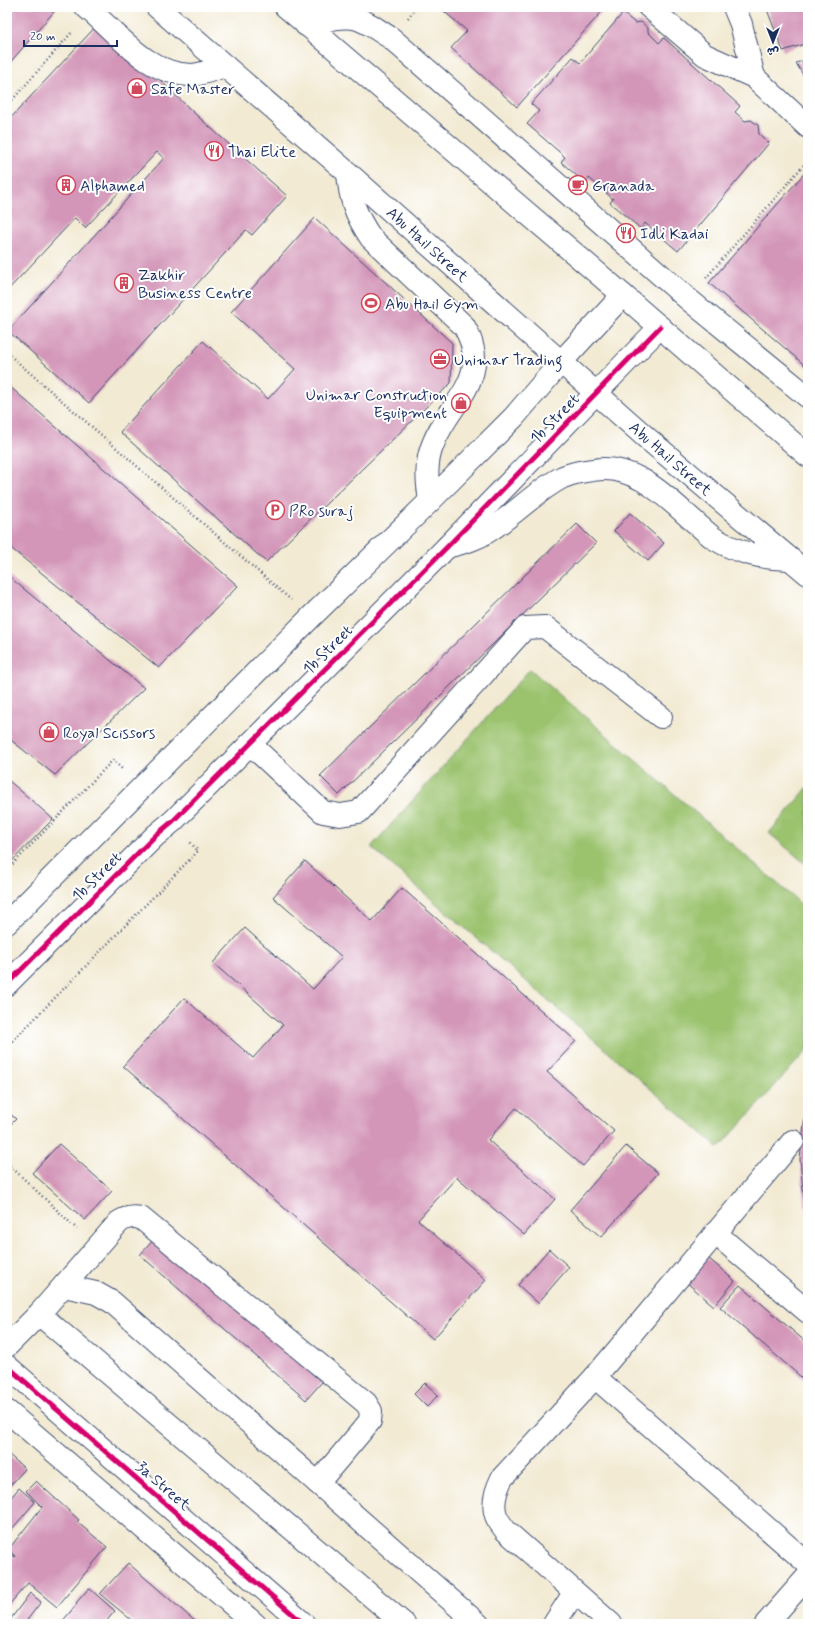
<svg xmlns="http://www.w3.org/2000/svg" width="815" height="1631" viewBox="0 0 815 1631" font-family="Mynerve,'Playpen Sans Arabic',sans-serif">
  <style>
    .green { fill: #9bc36e; stroke: #5b7966 }
    .building { fill: #d395b8 }
    .lines { fill: none; stroke-linecap: round; stroke-linejoin: round }
    .minor-casing { stroke: #3b4b70; stroke-width: 24 }
    .major-casing { stroke: #3b4b70; stroke-width: 24 }
    .path { stroke: #3b4b70; stroke-width: 2.5; stroke-dasharray: 1 3; stroke-linecap: butt }
    .minor { stroke: #fff; stroke-width: 22 }
    .major { stroke: #fff; stroke-width: 22 }
    .cycleway-casing { stroke: #fff; stroke-width: 8 }
    .cycleway { stroke: #d6006c; stroke-width: 5 }
    .labels { text-anchor: middle; stroke-width: 4; stroke-linejoin: round; paint-order: stroke }
    .poi-label { font-size: 16px; fill: #1b2f5e; stroke: #fff; text-anchor: start }
    .street-label { font-size: 16px; fill: #1b2f5e; stroke: #fff }
  </style>
  <rect width="100%" height="100%" fill="#fff"/>
  <filter id="ink" filterUnits="userSpaceOnUse"><feTurbulence type="fractalNoise" baseFrequency=".025" numOctaves="2"/><feDisplacementMap in="SourceGraphic" scale="8" xChannelSelector="R" yChannelSelector="G"/><feConvolveMatrix kernelMatrix="1 2 1 2 8 2 1 2 1" color-interpolation-filters="sRGB"/></filter>
  <filter id="wash" filterUnits="userSpaceOnUse"><feTurbulence type="fractalNoise" baseFrequency=".012" numOctaves="4" result="noise"/><feDisplacementMap in="SourceGraphic" scale="16" xChannelSelector="R" yChannelSelector="G"/><feGaussianBlur stdDeviation="0.9" result="paint"/><feColorMatrix in="noise" values="0 0 0 0 0 0 0 0 0 0 0 0 0 0 0 0 0 1.4 0 .05"/><feComposite in="paint" operator="in"/></filter>
  <g filter="url(#wash)">
    <rect width="100%" height="100%" fill="#f2ead3"/>
    <!-- green -->
    <g class="green">
      <polygon points="530,669 808,910 808,1049 719,1148 371,847"/>
      <polygon points="808,787 808,866 769,833"/>
    </g>
    <g id="blocks">
      <!-- building -->
      <g class="building">
        <polygon points="7,7 58,7 7,66"/>
        <polygon points="439,7 606,7 517,107 451,48 467,31"/>
        <polygon points="766,7 808,7 808,43 783,51"/>
        <polygon points="623,13 635,23 641,22 648,28 648,32 659,43 664,38 740,106 735,112 745,121 751,120 758,125 759,134 769,143 678,251 645,223 641,229 610,203 613,199 589,178 585,183 561,162 565,157 527,124 539,111 531,104 573,57 580,63"/>
        <polygon points="100,22 193,112 287,196 252,235 246,230 89,403 8,331 164,158 157,152 85,228 75,218 7,291 7,122"/>
        <polygon points="808,59 808,83 796,63"/>
        <polygon points="808,169 808,368 709,283"/>
        <polygon points="315,218 452,343 451,383 266,562 120,432 203,341 268,399 295,369 231,312"/>
        <polygon points="8,385 238,586 159,668 7,545 7,386"/>
        <polygon points="630,513 664,543 648,561 614,531"/>
        <polygon points="577,524 596,543 339,795 320,776"/>
        <polygon points="7,575 144,688 55,775 7,737"/>
        <polygon points="7,779 53,819 7,866"/>
        <polygon points="305,861 372,921 402,888 576,1041 547,1072 614,1131 583,1166 516,1108 488,1140 555,1199 524,1235 457,1177 418,1220 486,1280 433,1339 123,1066 184,998 253,1058 283,1025 213,963 245,928 313,989 342,957 273,897"/>
        <polygon points="808,1106 808,1210 804,1201 800,1159 805,1115"/>
        <polygon points="7,1111 16,1119 7,1128"/>
        <polygon points="59,1144 112,1191 85,1220 32,1173"/>
        <polygon points="626,1146 658,1173 601,1237 570,1210"/>
        <polygon points="156,1237 322,1382 306,1400 140,1255"/>
        <polygon points="549,1249 569,1267 538,1303 518,1285"/>
        <polygon points="707,1257 735,1281 714,1306 686,1282"/>
        <polygon points="740,1285 808,1344 808,1383 720,1307"/>
        <polygon points="425,1383 438,1395 427,1407 414,1394"/>
        <polygon points="7,1453 25,1469 7,1489"/>
        <polygon points="36,1481 79,1520 77,1522 107,1547 57,1607 28,1583 7,1607 7,1551 14,1557 15,1556 8,1550 42,1507 26,1491"/>
        <polygon points="19,1488 35,1502 7,1535 7,1516 10,1513 7,1511 7,1502"/>
        <polygon points="128,1563 197,1623 196,1624 136,1624 100,1594"/>
        <polygon points="89,1588 115,1611 104,1624 60,1624 77,1604 76,1603"/>
        <polygon points="30,1593 41,1602 24,1624 7,1624"/>
      </g>
    </g>
  </g>
  <g filter="url(#ink)">
    <use href="#blocks" fill-opacity="0" stroke="#3b4b70" stroke-width="1"/>
    <g class="lines">
      <!-- minor casing -->
      <g class="minor-casing">
        <g id="minor">
          <path d="M86 7C118 33 147 75 192 75 203 74 215 69 225 66"/>
          <polyline points="649,7 705,55 754,77"/>
          <polyline points="734,7 741,24 754,77 808,127"/>
          <path d="M306 25C322 22 343 14 358 19 370 23 380 32 391 38L688 299 808 397"/>
          <polyline points="250,744 323,812 340,815 359,812 525,628 545,627 661,717"/>
          <polyline points="7,923 311,617 430,501 514,417 561,362 623,295"/>
          <polyline points="7,984 155,836 173,821 447,547 660,327"/>
          <polyline points="715,1233 808,1312"/>
          <polyline points="64,1286 96,1293 112,1302 478,1624"/>
          <polyline points="39,1314 404,1624"/>
          <path d="M7 1346 39 1314 119 1222C126 1217 132 1216 141 1218L366 1403 371 1411 370 1421 318 1483"/>
          <polyline points="7,1366 304,1624"/>
          <polyline points="595,1377 808,1564"/>
          <polyline points="7,1411 255,1624"/>
          <polyline points="554,1624 574,1593"/>
          <path d="M611 1624 506 1531C503 1527 499 1522 497 1518 491 1505 496 1490 502 1478L595 1377 793 1141"/>
          <polyline points="766,1624 808,1576"/>
        </g>
      </g>
      <!-- major casing -->
      <g class="major-casing">
        <g id="major">
          <polyline points="157,7 348,173 649,440 808,574"/>
          <polyline points="286,7 623,295 808,456"/>
          <path d="M348 173C350 200 356 216 371 238L464 326C494 378 450 400 433 444 425 463 427 482 430 501"/>
          <path d="M447 547C461 543 475 540 487 532 512 517 538 489 563 477 573 473 583 471 593 470 635 462 668 499 697 524 703 529 709 535 715 539 740 554 762 558 790 559"/>
        </g>
      </g>
      <!-- path -->
      <g class="path">
        <polyline points="408,18 417,7"/>
        <polyline points="7,106 73,31"/>
        <polyline points="706,278 808,160"/>
        <polyline points="7,353 291,600"/>
        <polyline points="7,870 113,760 122,769"/>
        <polyline points="7,1047 198,851 190,842"/>
        <polyline points="7,1163 77,1229"/>
      </g>
      <!-- minor -->
      <use href="#minor" class="minor"/>
      <!-- major -->
      <use href="#major" class="major"/>
      <!-- cycleway casing -->
      <g class="cycleway-casing">
        <g id="cycleway">
          <polyline points="7,984 155,836 173,821 447,547 660,327"/>
          <polyline points="7,1366 304,1624"/>
        </g>
      </g>
      <!-- cycleway -->
      <use href="#cycleway" class="cycleway"/>
    </g>
  </g>
  <!-- icons -->
  <defs>
    <g id="shop-ring" transform="scale(1)"><circle r="9.5" fill="#fff" stroke="#d1495b" stroke-width="1.5"/><path d="M-5-2.5h2.3a2.7 3.5 0 0 1 5.4 0H5L5.5 6h-11ZM-1.5-2.5h3a1.5 2.3 0 0 0-3 0Z" fill="#d1495b"/></g>
    <g id="restaurant-ring" transform="scale(1)"><circle r="9.5" fill="#fff" stroke="#d1495b" stroke-width="1.5"/><path d="M-5-6h1v4h1v-4h1v4h1v-4h1v5L-1.5 .5V6h-2V.5L-5-1ZM5-6V6H3V1.5H1.5Q1.5-4 5-6Z" fill="#d1495b"/></g>
    <g id="building-ring" transform="scale(1)"><circle r="9.5" fill="#fff" stroke="#d1495b" stroke-width="1.5"/><path d="M-4-6H4V6H1V3H-1V6H-4ZM-2.5-4.3h1.7v1.8h-1.7ZM.8-4.3h1.7v1.8H.8ZM-2.5-1h1.7V.8h-1.7ZM.8-1h1.7V.8H.8Z" fill="#d1495b"/></g>
    <g id="cafe-ring" transform="scale(1)"><circle r="9.5" fill="#fff" stroke="#d1495b" stroke-width="1.5"/><path d="M-5.5-4.5H6V0H3Q3 3.5 0 3.5H-2.5Q-5.5 3.5-5.5 0ZM3-3.2v2h1.7v-2ZM-6 4.5H4V6H-6Z" fill="#d1495b"/></g>
    <g id="stadium-ring" transform="scale(1)"><circle r="9.5" fill="#fff" stroke="#d1495b" stroke-width="1.5"/><path d="M0-5a6.5 5 0 1 0 0 10a6.5 5 0 1 0 0-10ZM-3.5-1.8h7v3.6h-7Z" fill="#d1495b"/></g>
    <g id="office-ring" transform="scale(1)"><circle r="9.5" fill="#fff" stroke="#d1495b" stroke-width="1.5"/><path d="M-6-3h4V-5.5h4V-3h4V5H-6ZM-1-4.5V-3h2v-1.5ZM-6 0V1H6V0Z" fill="#d1495b"/></g>
    <g id="parking-ring" transform="scale(1)"><circle r="9.5" fill="#fff" stroke="#d1495b" stroke-width="1.5"/><path d="M-3.5-5.5H1a3.5 3.5 0 0 1 0 7H-1V5.5H-3.5ZM-1-3.4V-.6H.8a1.4 1.4 0 0 0 0-2.8Z" fill="#d1495b"/></g>
  </defs>
  <g fill-rule="evenodd">
    <use href="#shop-ring" x="137" y="88"/>
    <use href="#restaurant-ring" x="214" y="151"/>
    <use href="#building-ring" x="66" y="185"/>
    <use href="#cafe-ring" x="578" y="185"/>
    <use href="#restaurant-ring" x="626" y="233"/>
    <use href="#building-ring" x="124" y="283"/>
    <use href="#stadium-ring" x="371" y="303"/>
    <use href="#office-ring" x="440" y="359"/>
    <use href="#shop-ring" x="461" y="403"/>
    <use href="#parking-ring" x="275" y="510"/>
    <use href="#shop-ring" x="49" y="732"/>
  </g>
  <g class="labels">
    <!-- poi labels -->
    <g class="poi-label">
      <text x="151" y="94">Safe Master</text>
      <text x="228" y="157">Thai Elite</text>
      <text x="80" y="191">Alphamed</text>
      <text x="592" y="191">Granada</text>
      <text x="640" y="239">Idli Kadai</text>
      <text x="138" y="280">Zakhir<tspan x="138" dy="18">Business Centre</tspan></text>
      <text x="385" y="309">Abu Hail Gym</text>
      <text x="454" y="365">Unimar Trading</text>
      <text x="447" y="400" text-anchor="end">Unimar Construction<tspan x="447" dy="18">Equipment</tspan></text>
      <text x="289" y="516">PRo suraj</text>
      <text x="63" y="738">Royal Scissors</text>
    </g>
    <!-- street labels -->
    <g class="street-label">
      <text transform="translate(428 244) rotate(42)" y="6">Abu Hail Street</text>
      <text transform="translate(554 418) rotate(-46)" y="6">1b Street</text>
      <text transform="translate(671 458) rotate(41)" y="6">Abu Hail Street</text>
      <text transform="translate(327 649) rotate(-45)" y="6">1b Street</text>
      <text transform="translate(96 876) rotate(-45)" y="6">1b Street</text>
      <text transform="translate(164 1485) rotate(41)" y="6">3a Street</text>
    </g>
  </g>
  <!-- margin -->
  <rect width="815" height="1631" fill="none" stroke="#fff" stroke-width="24"/>
  <!-- north arrow -->
  <g transform="translate(773 42) rotate(180)" stroke="#ffffff" stroke-width="3" paint-order="stroke">
  <path d="M0-3L7 15L0 10L-7 15Z" fill="#1b2f5e"/>
  <text y="-6" font-size="11" font-weight="bold" text-anchor="middle" fill="#1b2f5e">ش</text>
  </g>
  <!-- scale -->
  <path d="M24 40v6h93v-6" fill="none" stroke="#1b2f5e" stroke-width="2"/>
  <text x="30" y="40" font-size="12" fill="#1b2f5e" stroke="#ffffff" stroke-width="3" paint-order="stroke">20 m</text>
</svg>
